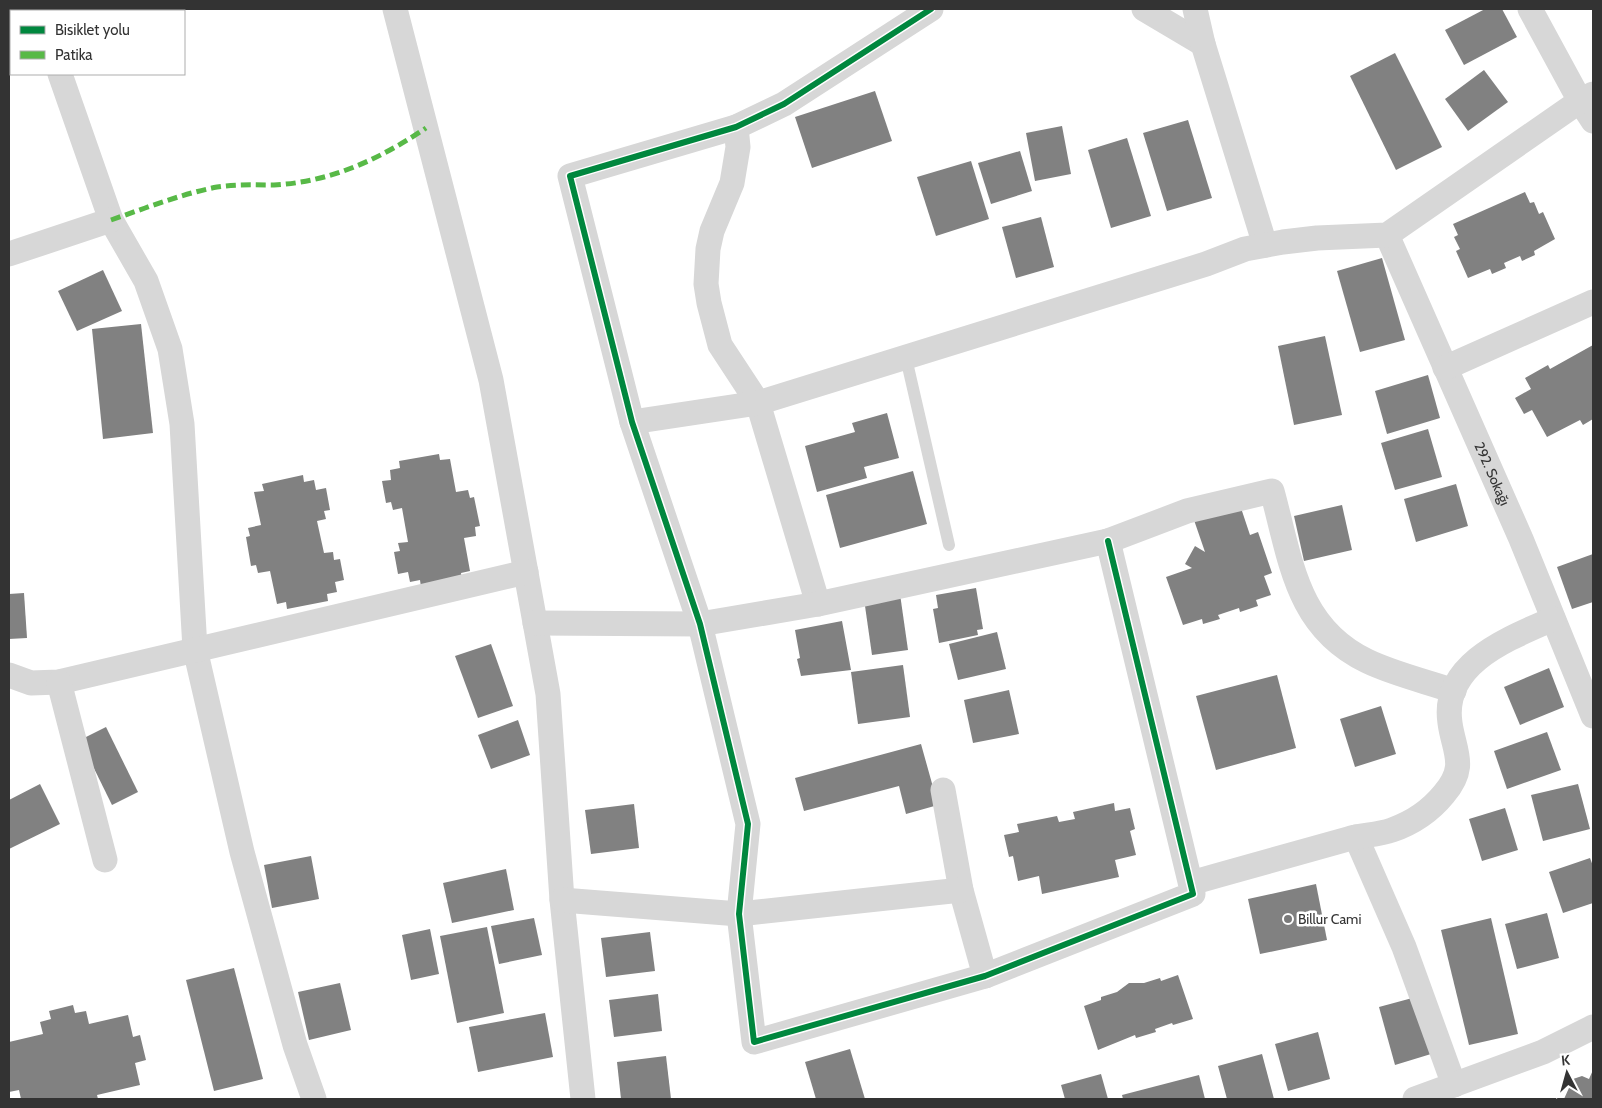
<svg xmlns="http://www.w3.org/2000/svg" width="1602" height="1108" viewBox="0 0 1602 1108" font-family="Cabin,sans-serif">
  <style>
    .building { fill: #818181 }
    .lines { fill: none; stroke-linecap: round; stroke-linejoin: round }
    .service { stroke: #d7d7d7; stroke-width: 12 }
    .minor { stroke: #d7d7d7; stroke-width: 25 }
    .quiet { stroke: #58b947; stroke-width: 5; stroke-dasharray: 10 5; stroke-linecap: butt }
    .cycleway-casing { stroke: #fff; stroke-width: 9 }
    .cycleway { stroke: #00873e; stroke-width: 6 }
    .poi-dot { fill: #7a7a7a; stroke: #fff; stroke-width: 2 }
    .labels { text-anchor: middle; stroke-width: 5; stroke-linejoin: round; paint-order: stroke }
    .street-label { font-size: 14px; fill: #333; stroke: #fff }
    .poi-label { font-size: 14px; fill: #333; stroke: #fff; text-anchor: start }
  </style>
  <rect width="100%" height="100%" fill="#fff"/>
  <!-- building -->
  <g class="building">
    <polygon points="1485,9 1502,9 1517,37 1464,65 1445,30"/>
    <polygon points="1395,53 1442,147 1396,170 1350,76"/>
    <polygon points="1484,70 1508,102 1468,131 1445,99"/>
    <polygon points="875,91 892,141 812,168 795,117"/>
    <polygon points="1188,120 1212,198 1167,211 1143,133"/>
    <polygon points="1062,126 1071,174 1035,181 1026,133"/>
    <polygon points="1127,138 1151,216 1111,228 1088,150"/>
    <polygon points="1020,151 1032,191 991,204 978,163"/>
    <polygon points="971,161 989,219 936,236 917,177"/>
    <polygon points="1525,192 1530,203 1534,202 1539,214 1543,212 1555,239 1534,251 1535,255 1522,261 1520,256 1504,263 1506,268 1492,274 1490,269 1468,278 1456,251 1460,249 1454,237 1458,235 1453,224"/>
    <polygon points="1041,217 1054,267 1016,278 1002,227"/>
    <polygon points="1382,258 1405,340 1360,352 1337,271"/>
    <polygon points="103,270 122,311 77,331 58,291"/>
    <polygon points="141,324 153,433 103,439 92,329"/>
    <polygon points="1325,336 1342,415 1294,425 1278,346"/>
    <polygon points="1593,345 1593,419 1583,425 1580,420 1547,437 1532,410 1524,414 1515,398 1531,389 1525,378 1548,365 1550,369"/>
    <polygon points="1428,375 1440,418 1387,434 1375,391"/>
    <polygon points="887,413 899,458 864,467 867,478 817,492 805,446 855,432 852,423"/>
    <polygon points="1428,429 1442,477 1395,490 1381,443"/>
    <polygon points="439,454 440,460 450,459 456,492 468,490 470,498 474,497 480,526 475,527 476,536 464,538 470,571 461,573 462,580 421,587 420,580 410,582 408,572 398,574 394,552 400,551 398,543 408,542 402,508 393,510 391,502 386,503 382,481 391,480 390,470 400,468 399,461"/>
    <polygon points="913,471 927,524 840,548 826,495"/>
    <polygon points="303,475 304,482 314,480 316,490 326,488 330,510 324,511 326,519 317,521 324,553 333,552 334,560 340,559 344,580 335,582 337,592 327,594 328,601 287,609 286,602 277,604 270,571 258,573 256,565 251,566 246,537 250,536 248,528 261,525 254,492 264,491 262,484"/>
    <polygon points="1456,484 1468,526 1416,542 1404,499"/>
    <polygon points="1240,505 1250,535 1258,532 1272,573 1264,576 1271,595 1256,600 1258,606 1240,612 1239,608 1218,615 1220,619 1203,624 1202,619 1183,625 1166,577 1192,568 1185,564 1195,546 1205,552 1194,520"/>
    <polygon points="1342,505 1352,550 1304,561 1294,516"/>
    <polygon points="1593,554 1593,602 1572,609 1557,567"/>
    <polygon points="976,588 983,629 977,630 978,635 939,643 933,609 938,608 936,595"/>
    <polygon points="24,593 27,638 9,639 9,594"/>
    <polygon points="900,594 908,650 872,655 864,599"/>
    <polygon points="842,621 851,670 801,676 797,659 800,658 795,630"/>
    <polygon points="997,632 1006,669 958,680 949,644"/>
    <polygon points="491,644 513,706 478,718 455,656"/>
    <polygon points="903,665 910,717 858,724 851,672"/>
    <polygon points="1549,668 1564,707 1520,725 1504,687"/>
    <polygon points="1277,675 1296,748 1216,770 1196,696"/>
    <polygon points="1009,690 1019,734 973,743 964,700"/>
    <polygon points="1381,706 1396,754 1355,767 1340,719"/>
    <polygon points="518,720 530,755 491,769 478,735"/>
    <polygon points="106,727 138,792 112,805 80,740"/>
    <polygon points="1547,732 1561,770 1507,789 1494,751"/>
    <polygon points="921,744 938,805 906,814 899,786 804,811 795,778"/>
    <polygon points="40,784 60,824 9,849 9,800"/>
    <polygon points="1578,784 1590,829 1543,841 1531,795"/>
    <polygon points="1114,803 1115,811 1130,808 1135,829 1130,831 1136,855 1115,860 1119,877 1042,894 1039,876 1018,881 1013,856 1009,857 1004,835 1019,832 1017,824 1057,816 1059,822 1075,819 1073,812"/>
    <polygon points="634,804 639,848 591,854 585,810"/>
    <polygon points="1505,808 1518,850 1482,861 1469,819"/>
    <polygon points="311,856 319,899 272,908 264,865"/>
    <polygon points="1590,858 1593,866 1593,903 1563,913 1549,872"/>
    <polygon points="506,869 514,910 452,923 443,883"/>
    <polygon points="1316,884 1327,940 1260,954 1248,899"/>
    <polygon points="1547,913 1559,958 1517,969 1505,924"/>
    <polygon points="534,918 542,955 499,964 491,926"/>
    <polygon points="1491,918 1518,1034 1469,1045 1441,930"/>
    <polygon points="487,927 504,1013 457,1023 440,936"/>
    <polygon points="430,929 439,974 411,980 402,935"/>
    <polygon points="650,932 655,971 606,977 601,938"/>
    <polygon points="234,968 263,1079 214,1091 186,980"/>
    <polygon points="1178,975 1193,1019 1173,1025 1172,1023 1155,1029 1156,1032 1136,1038 1135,1035 1098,1050 1084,1006 1101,1000 1101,997 1117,992 1129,983 1144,983 1160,978 1161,981"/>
    <polygon points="340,983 351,1030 309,1040 298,992"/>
    <polygon points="658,994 662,1031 614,1037 609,1000"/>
    <polygon points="1416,997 1431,1054 1395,1065 1379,1007"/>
    <polygon points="73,1005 75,1013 86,1011 89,1024 128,1015 133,1037 140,1035 146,1060 135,1063 140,1085 97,1095 98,1099 21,1099 19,1090 9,1092 9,1042 43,1034 40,1022 51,1019 49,1011"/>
    <polygon points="545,1013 553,1057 478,1072 469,1027"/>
    <polygon points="1318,1032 1330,1079 1288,1091 1275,1044"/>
    <polygon points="850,1049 865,1099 816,1099 805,1062"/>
    <polygon points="1262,1054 1274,1099 1227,1099 1218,1066"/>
    <polygon points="666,1056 671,1099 621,1099 617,1062"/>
    <polygon points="1593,1070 1593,1099 1564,1099 1573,1079 1582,1076 1589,1079"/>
    <polygon points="1101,1074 1108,1099 1065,1099 1061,1085"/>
    <polygon points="1199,1075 1205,1099 1123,1099 1122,1095"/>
  </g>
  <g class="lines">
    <!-- service -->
    <polyline class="service" points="906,358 949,545"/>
    <!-- minor -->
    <g class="minor">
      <polyline points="37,9 38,11"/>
      <polyline points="395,9 491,380 548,694 562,900 583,1099"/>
      <polyline points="931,9 784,104 736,127 570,176 632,422 700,624 748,824 739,914 754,1042 985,976 1193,894 1108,541"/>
      <polyline points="1144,9 1203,44"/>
      <polyline points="1195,9 1203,44 1265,245"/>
      <polyline points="1530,9 1580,101 1593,121"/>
      <polyline points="60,74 111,220 146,281 170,349 182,424 195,649 242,852 295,1045 314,1099"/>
      <polyline points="736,127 738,147 732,183 712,231 708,249 706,284 709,303 720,345 758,403 818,604"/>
      <path id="s1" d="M1387 235 1521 539 1593 716"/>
      <polyline points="9,254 111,220"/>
      <polyline points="1445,368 1593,302"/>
      <polyline points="632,422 758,403 1206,264 1245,249 1283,242 1317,238 1387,235 1580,101 1593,94"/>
      <path d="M535 623 700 624 818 604 1108 541 1187 511 1272 491C1291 560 1296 627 1367 661 1394 674 1425 681 1454 691"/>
      <polyline points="9,675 31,683 59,682 526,572"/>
      <polyline points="59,682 105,860"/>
      <polyline points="943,790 961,890 985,976"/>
      <polyline points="1356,837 1404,947 1454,1085"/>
      <path d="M1191 883C1243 868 1295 854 1348 839 1362 835 1378 835 1392 830 1412 823 1431 810 1444 794 1468 766 1454 752 1450 723 1441 663 1510 638 1553 619"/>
      <polyline points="562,900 739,914 961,890"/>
      <polyline points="1415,1099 1543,1052 1593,1027"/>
    </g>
    <!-- quiet -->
    <path class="quiet" d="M111 220C146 208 181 194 217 187 237 184 255 185 274 185 331 182 380 159 426 128"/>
    <!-- cycleway casing -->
    <g class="cycleway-casing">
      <polyline id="cycleway" points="931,9 784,104 736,127 570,176 632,422 700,624 748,824 739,914 754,1042 985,976 1193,894 1108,541"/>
    </g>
    <!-- cycleway -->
    <use href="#cycleway" class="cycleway"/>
  </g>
  <!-- markers -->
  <circle class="poi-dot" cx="1288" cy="919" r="5"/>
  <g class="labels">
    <!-- street labels -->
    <g class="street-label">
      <text dy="5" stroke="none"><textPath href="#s1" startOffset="261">292. Sokağı</textPath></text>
    </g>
    <!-- poi labels -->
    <g class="poi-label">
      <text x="1298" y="924">Billur Cami</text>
    </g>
  </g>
  <!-- border -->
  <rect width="1602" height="1108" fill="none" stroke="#333333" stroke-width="20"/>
  <!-- legend -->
  <rect x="10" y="10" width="175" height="65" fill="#ffffff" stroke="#adadad"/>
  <rect x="20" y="26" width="25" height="8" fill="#00873e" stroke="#adadad"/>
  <text x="55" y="35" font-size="15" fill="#333333">Bisiklet yolu</text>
  <rect x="20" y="51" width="25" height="8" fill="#58b947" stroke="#adadad"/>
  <text x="55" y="60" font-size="15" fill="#333333">Patika</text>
  <!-- north arrow -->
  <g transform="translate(1567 1073) rotate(354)" stroke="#ffffff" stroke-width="4" paint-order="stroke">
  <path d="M0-4L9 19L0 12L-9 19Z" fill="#333333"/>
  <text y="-8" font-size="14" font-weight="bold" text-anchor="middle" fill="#333333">K</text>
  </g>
</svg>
